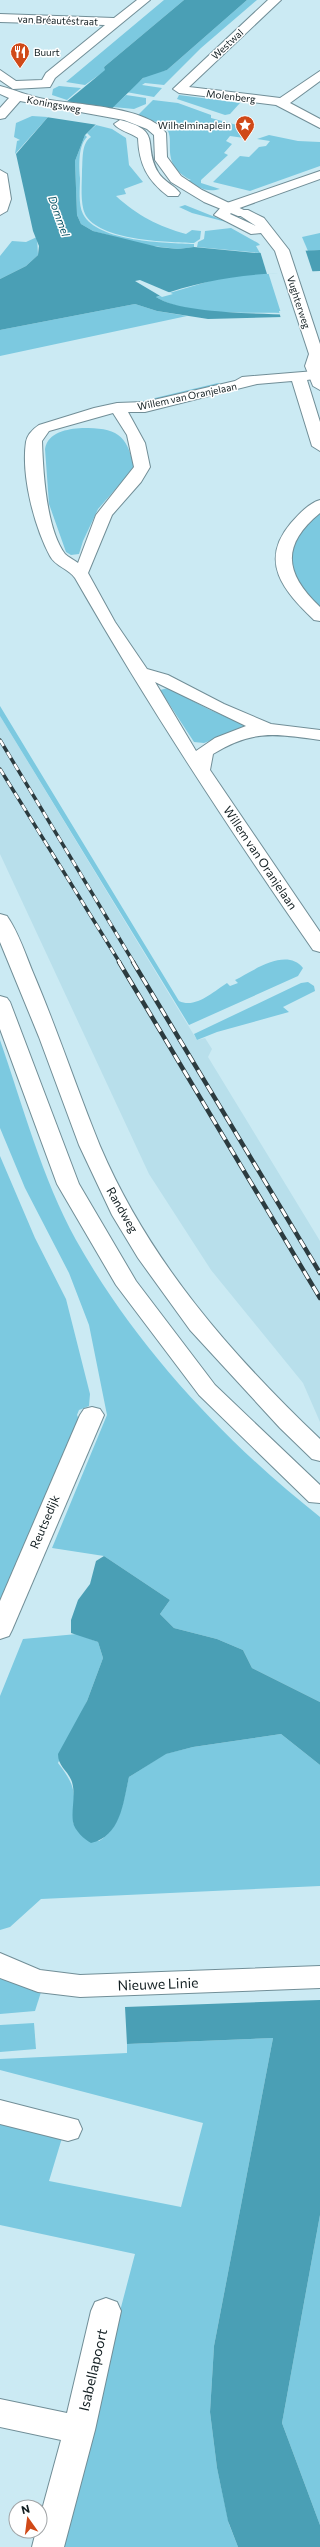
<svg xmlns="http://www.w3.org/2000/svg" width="320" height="2547" viewBox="0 0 320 2547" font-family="Commissioner,sans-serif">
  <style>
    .built { fill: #b8dfeb }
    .green { fill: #7cc9e0 }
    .water { fill: #4a9fb5 }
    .pier { fill: #cbeaf3 }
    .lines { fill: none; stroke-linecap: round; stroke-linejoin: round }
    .minor-casing { stroke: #718e97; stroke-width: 2 }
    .major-casing { stroke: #718e97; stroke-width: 2 }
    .minor { fill: #fff; fill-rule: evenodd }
    .major { fill: #fff; fill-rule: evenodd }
    .rail-far1-casing { stroke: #2c3b3f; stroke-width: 3.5 }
    .rail-casing { stroke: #2c3b3f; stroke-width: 4.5 }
    .rail-far1 { stroke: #fff; stroke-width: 2.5; stroke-dasharray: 7; stroke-linecap: butt }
    .rail { stroke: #fff; stroke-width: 3; stroke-dasharray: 9; stroke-linecap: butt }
    .labels { text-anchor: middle; stroke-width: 3; stroke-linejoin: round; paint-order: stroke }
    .far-street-label { font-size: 10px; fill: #131f22; stroke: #fff }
    .far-poi-label { font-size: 10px; fill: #131f22; stroke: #fff; text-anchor: start }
    .far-water-label { font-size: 11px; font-style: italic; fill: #0c5566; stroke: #fff }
    .street-label { font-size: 12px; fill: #131f22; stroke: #fff }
    .near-street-label { font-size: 14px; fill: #131f22; stroke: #fff }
  </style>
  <rect width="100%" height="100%" fill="#cbeaf3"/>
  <!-- built -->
  <polygon class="built" points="0,716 197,1040 205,1038 212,1049 208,1057 320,1241 320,1422 303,1383 211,1270 149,1174 0,854"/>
  <!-- green -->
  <g class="green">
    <polygon points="164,0 184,0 104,67 106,70 85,85 66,82"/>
    <polygon points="247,0 257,0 201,48 164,85 145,83 142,85 162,88 154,97 126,92 147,75 167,70"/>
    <polygon points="59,86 81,88 67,100 52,95 53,89"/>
    <polygon points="126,95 146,98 146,104 134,109 113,107"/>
    <polygon points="179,95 240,103 230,114 225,115 177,99"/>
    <path d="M153 100 178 103 211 115V118L248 128 242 132 248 134 244 138 230 136 226 141 232 144 224 153 228 155 201 180V183L220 189C206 193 198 187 186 180H191C157 163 178 139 165 127 157 120 146 120 137 116Z"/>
    <polygon points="32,116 48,117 15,154 17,141 20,140 14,137 16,123"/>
    <path d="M96 125 112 129 126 138 129 165 143 182 124 189 126 194 116 196C138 216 158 226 186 234L192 230 201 231 200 239 194 243C168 242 99 241 85 214 80 203 82 183 82 171 83 161 81 143 91 137L87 133Z"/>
    <path d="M85 135 87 137C78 146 79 166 80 178 80 188 78 204 83 214 97 242 167 243 194 244V247L178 249 144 245 93 231 81 224 77 215 75 161Z"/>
    <polygon points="269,135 298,141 320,142 320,166 250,191 213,182 240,156 249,157 259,147 266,146 270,141 257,139"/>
    <polygon points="185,205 230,223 192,213 179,207"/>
    <polygon points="231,228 258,243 260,245 256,246 260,253 197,247 198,242 204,239 205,231"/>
    <polygon points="320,233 320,250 308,251 302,237"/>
    <polygon points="37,237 38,255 26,266 0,279 0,256 12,241 26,242"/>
    <path d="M268 272 281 313C246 312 186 316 156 297L220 278Z"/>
    <polygon points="135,304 157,311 187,316 0,356 0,330"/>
    <polygon points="218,383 224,386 141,405 138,402"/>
    <path d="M82 428C116 428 127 433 134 468L98 509 83 541 79 554 71 555 66 552 49 504 45 449C48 432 67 429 82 428Z"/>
    <polygon points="320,510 320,608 299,587 291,563 291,549 296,536"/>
    <polygon points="168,688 208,709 247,726 204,743 194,742 160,690"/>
    <path d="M0 706 179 1001C195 1009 213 992 227 983L230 986 238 983 235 980C253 971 286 947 303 968L298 976 189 1025 0 716Z"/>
    <polygon points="308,982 314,986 315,991 283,1007 289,1012 217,1032 197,1040 194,1034 301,983"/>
    <path d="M0 1040C23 1106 42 1178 76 1240 136 1347 224 1441 320 1517V1702L252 1668 243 1650 217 1639 174 1628 160 1614 170 1600 104 1556 52 1548 107 1415 89 1325 69 1273 25 1188 0 1128Z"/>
    <polygon points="0,1156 35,1238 66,1299 90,1394 89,1406 79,1410 77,1415 80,1422 0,1617"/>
    <path d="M77 1634 98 1642 103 1658 87 1701 58 1763C77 1787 75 1794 73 1823L99 1841C121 1828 123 1801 129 1777L165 1754 193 1747 281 1734 320 1765V1886L41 1899 10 1927 0 1930V1696L23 1639Z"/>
    <polygon points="0,1974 41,1992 35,2011 0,2014"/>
    <polygon points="34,2023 36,2049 0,2052 0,2025"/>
    <polygon points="273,2038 214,2346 210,2412 217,2468 229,2524 238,2547 58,2547 135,2254 0,2225 0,2123 62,2138 49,2181 181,2207 203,2123 0,2070 0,2059 127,2053 127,2044"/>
    <polygon points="320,2215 320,2525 282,2423"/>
  </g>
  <!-- water -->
  <g class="water">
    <path d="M184 0H247L167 70 143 78 85 135 75 161 77 215 81 224 93 231 158 247 178 249 194 247 257 253 320 250V271C262 273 211 276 156 297 184 316 282 313 320 316L208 319 157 311 135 304 0 330V279L26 266 38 255 39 246 33 231 16 154 48 117 105 70 104 67Z"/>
    <path d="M104 1556 170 1600 160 1614 174 1628 217 1639 243 1650 252 1668 320 1702V1765L281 1734 193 1747 166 1754 129 1777C123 1803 121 1836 91 1843 85 1840 74 1830 73 1822 71 1809 76 1796 72 1782 68 1770 58 1767 58 1754L87 1701 103 1658 98 1642 71 1633V1620L78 1600 90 1584 96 1561Z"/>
    <polygon points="320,2000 320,2215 282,2423 320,2525 320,2547 238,2547 228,2521 217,2468 210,2412 214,2346 273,2038 127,2044 125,2007"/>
  </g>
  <!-- pier -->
  <g class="pier">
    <polygon points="65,101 115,109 98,125 46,117"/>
    <polygon points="305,249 313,273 267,274 260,251"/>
    <polygon points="140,280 173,294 162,297 135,281"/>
    <polygon points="320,309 320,318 281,319 279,311"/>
  </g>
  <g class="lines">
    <!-- minor casing -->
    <g class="minor-casing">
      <g id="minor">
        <polygon points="137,0 150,0 55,78 50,87 13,89 0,80 0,70 16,81 42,80 46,73 105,25 0,22 0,14 114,18"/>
        <polygon points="268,0 281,0 189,87 280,98 320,71 320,81 290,103 320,119 320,128 276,105 179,93 173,89"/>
        <path d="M0 86C15 90 29 96 44 99 75 105 148 106 166 133L167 157 181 176 202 190 250 213 248 216H238L204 202 171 182 155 160 154 135 147 129 124 120 20 101 5 118 0 119V108L9 98 0 94Z"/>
        <path d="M120 120C164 131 142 144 158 172 163 181 174 185 180 193L178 196H168C147 180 139 164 138 138 131 133 118 130 114 124Z"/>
        <polygon points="0,170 7,174 11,199 7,211 0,215"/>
        <path d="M315 371 320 372V378L307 380 320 422V451L312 446 292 381 257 384 145 412H128L145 443 150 467 141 482 112 515 88 573 115 622 147 669 168 675 224 704 271 724 320 730V740C275 734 254 729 213 754L210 770 320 932V952L313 950C229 829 148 706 75 578 69 569 55 566 50 556 34 526 21 475 26 442 27 435 33 429 39 425L94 408 117 403 145 402 235 381 242 377ZM113 413 127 435 134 467 96 515 78 563C74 560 68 557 65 554 46 529 43 471 42 441L49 431ZM155 682 246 726 215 738 196 751Z"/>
        <path d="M320 500V513C281 545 284 573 320 607V621L314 620C284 591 258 562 291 523 299 514 309 503 320 500Z"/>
        <polygon points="92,1407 100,1409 104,1415 12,1630 9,1636 0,1639 0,1601 80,1415 84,1409"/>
        <polygon points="0,1953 40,1970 80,1975 320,1966 320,1988 80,1997 38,1992 0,1978"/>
        <polygon points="0,2100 78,2120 82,2129 78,2138 68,2141 0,2124"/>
        <polygon points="106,2298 117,2302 121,2311 95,2430 64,2547 32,2547 36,2531 40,2531 40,2517 61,2440 0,2427 0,2399 67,2413 91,2311 95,2302"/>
      </g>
    </g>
    <!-- major casing -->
    <g class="major-casing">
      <g id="major">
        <polygon points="320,171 320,179 234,210 230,214 256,226 236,213 238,210 248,210 264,218 289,250 320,344 320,390 313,386 305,366 309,354 275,251 261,233 251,234 214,215 224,204"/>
        <path d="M0 914 7 916C19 933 26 956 34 975 58 1031 77 1090 100 1146 149 1261 231 1354 320 1439V1461L312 1459 280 1428 190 1330 138 1258 112 1215 79 1145 39 1037 0 942Z"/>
        <polygon points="0,996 7,998 10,1002 79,1184 136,1281 215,1385 320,1485 320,1503 309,1502 199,1395 116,1285 57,1184 0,1029"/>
      </g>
    </g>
    <!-- minor -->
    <use href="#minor" class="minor"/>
    <!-- major -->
    <use href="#major" class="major"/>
    <!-- rail-far1 casing -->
    <g class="rail-far1-casing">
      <g id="rail-far1">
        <polyline points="0,740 134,963"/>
        <polyline points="0,769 120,963"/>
      </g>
    </g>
    <!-- rail casing -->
    <g class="rail-casing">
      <g id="rail">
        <polyline points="119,962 320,1298"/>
        <polyline points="133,962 320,1273"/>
      </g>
    </g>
    <!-- rail-far1 -->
    <use href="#rail-far1" class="rail-far1"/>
    <!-- rail -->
    <use href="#rail" class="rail"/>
  </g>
  <!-- icons -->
  <defs>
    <g id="restaurant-pin" transform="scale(1)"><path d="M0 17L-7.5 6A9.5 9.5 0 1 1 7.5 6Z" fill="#d04918" stroke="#fff"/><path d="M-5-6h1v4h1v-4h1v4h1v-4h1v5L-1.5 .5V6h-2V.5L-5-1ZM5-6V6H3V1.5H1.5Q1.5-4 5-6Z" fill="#fff"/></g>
    <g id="sight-pin" transform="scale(1)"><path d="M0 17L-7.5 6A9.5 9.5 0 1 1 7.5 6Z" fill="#d04918" stroke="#fff"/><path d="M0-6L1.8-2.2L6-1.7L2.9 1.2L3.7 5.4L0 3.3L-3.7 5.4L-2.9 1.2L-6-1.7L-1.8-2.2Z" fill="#fff"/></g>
  </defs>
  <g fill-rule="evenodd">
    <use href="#restaurant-pin" x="20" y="52"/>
    <use href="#sight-pin" x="245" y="125"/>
  </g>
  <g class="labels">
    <!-- far-street labels -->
    <g class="far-street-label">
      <text transform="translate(58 20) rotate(2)" y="4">van Bréautéstraat</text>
      <text transform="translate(227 44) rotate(-43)" y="4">Westwal</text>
      <text transform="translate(231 96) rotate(7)" y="4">Molenberg</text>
      <text transform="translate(54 104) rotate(11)" y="4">Koningsweg</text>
      <text transform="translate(299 302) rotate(72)" y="4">Vughterweg</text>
      <text transform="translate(187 396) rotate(-12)" y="4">Willem van Oranjelaan</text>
    </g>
    <!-- far-poi labels -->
    <g class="far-poi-label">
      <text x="34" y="56">Buurt</text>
      <text x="231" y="129" text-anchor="end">Wilhelminaplein</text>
    </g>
    <!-- far-water labels -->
    <g class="far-water-label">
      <text transform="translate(59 216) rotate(70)" y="4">Dommel</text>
    </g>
    <!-- street labels -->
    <g class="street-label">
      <text transform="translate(260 858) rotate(56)" y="4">Willem van Oranjelaan</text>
      <text transform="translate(122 1210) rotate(60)" y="4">Randweg</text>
      <text transform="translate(45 1522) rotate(-67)" y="4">Reutsedijk</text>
    </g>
    <!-- near-street labels -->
    <g class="near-street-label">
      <text transform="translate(158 1984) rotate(-2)" y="5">Nieuwe Linie</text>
      <text transform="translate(93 2370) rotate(-77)" y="5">Isabellapoort</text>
    </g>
  </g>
  <!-- north arrow -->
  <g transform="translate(28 2519) rotate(346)"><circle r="19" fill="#ffffff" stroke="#a1a5a7"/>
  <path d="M0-3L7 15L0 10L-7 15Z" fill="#d04918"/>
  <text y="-6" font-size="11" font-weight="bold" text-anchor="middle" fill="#131f22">N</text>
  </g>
</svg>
